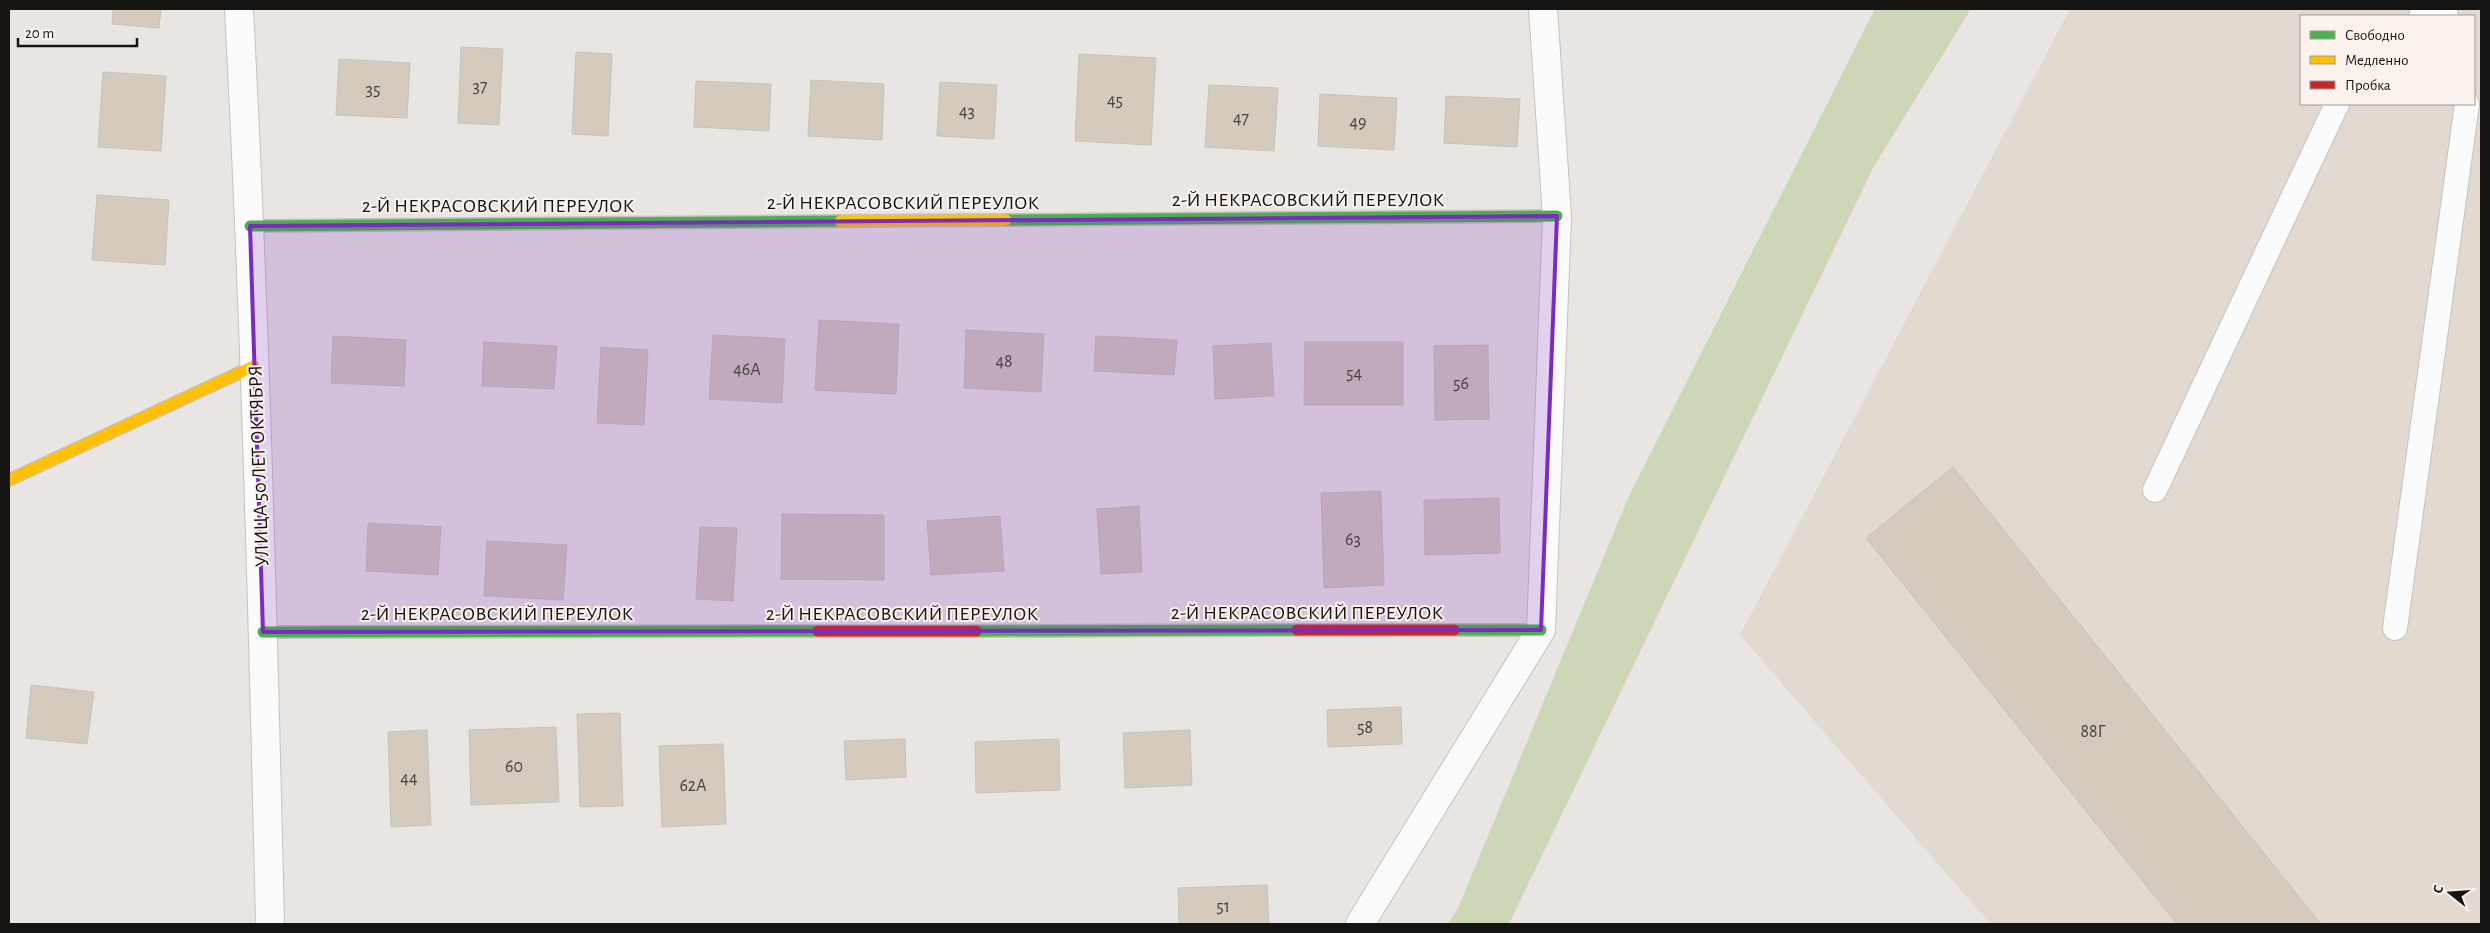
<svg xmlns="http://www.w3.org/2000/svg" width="2490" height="933" viewBox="0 0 2490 933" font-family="'Alegreya Sans',sans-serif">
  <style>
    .built { fill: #e2d9d1; fill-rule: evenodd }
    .green { fill: #cdd6b7 }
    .building { fill: #d4cabd; stroke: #c5c3c0 }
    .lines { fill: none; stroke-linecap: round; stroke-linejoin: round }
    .lane-casing { stroke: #c5c2bf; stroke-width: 26 }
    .street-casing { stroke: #c5c2bf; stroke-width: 30 }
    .fast-casing { stroke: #c5c2bf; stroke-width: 14 }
    .slow-casing { stroke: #c5c2bf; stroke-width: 14 }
    .jam-casing { stroke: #c5c2bf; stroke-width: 14 }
    .lane { stroke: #fcfbfb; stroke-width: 24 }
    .street { stroke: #fcfbfb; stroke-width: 28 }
    .fast { stroke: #4caf50; stroke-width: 11 }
    .slow { stroke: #ffc107; stroke-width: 11 }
    .jam { stroke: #c62828; stroke-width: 11 }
    .marked { fill: #7b2cbf; fill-opacity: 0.2; stroke: #7b2cbf; stroke-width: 4; stroke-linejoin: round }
    .labels { text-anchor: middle; stroke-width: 4; stroke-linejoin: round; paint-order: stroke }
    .number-label { font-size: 18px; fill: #46423d }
    .street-label { font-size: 20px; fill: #161412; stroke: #faf2ed }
  </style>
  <rect width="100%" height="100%" fill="#e9e5e2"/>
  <!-- built -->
  <path class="built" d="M2070 9H2481V924H1990L1740 635ZM2301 16H2474V104H2301Z"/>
  <!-- green -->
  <polygon class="green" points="1875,9 1971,9 1874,166 1509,924 1448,924 1458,908 1629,496"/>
  <!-- building -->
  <g class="building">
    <polygon points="113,9 161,9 159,28 112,24"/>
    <polygon points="461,47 503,49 499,125 458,123"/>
    <polygon points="576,52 612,54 608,136 572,134"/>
    <polygon points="1079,54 1156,58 1151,145 1075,141"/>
    <polygon points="339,59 410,63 407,118 336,115"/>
    <polygon points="103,72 166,76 161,151 98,147"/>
    <polygon points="811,80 884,84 882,140 808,136"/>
    <polygon points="696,81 771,84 769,131 694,127"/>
    <polygon points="940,82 997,85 994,139 937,136"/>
    <polygon points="1209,85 1278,88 1274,151 1205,147"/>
    <polygon points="1320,94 1397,98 1394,150 1318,146"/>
    <polygon points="1446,96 1520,99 1517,147 1444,143"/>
    <polygon points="97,195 169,200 165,265 92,260"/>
    <polygon points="819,320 899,324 896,394 815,390"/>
    <polygon points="966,330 1044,334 1041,392 964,388"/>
    <polygon points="713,335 785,339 782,403 709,399"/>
    <polygon points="333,336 406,340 404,386 331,383"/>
    <polygon points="1096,336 1177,340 1174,375 1094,371"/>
    <polygon points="484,342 557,346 554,389 482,386"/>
    <polygon points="1305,342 1403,342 1403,405 1304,405"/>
    <polygon points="1271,343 1274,396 1215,399 1213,346"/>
    <polygon points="1488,345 1489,419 1435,420 1434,346"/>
    <polygon points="601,347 648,350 644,425 597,423"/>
    <polygon points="1953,467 2321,924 2177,924 1866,538"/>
    <polygon points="1381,491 1384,585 1324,588 1321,493"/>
    <polygon points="1499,498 1500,553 1425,555 1424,500"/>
    <polygon points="1139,506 1142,572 1101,574 1097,509"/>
    <polygon points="782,514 884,515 884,580 781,579"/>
    <polygon points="1000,516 1004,571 931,575 927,521"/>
    <polygon points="368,523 441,527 438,575 366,571"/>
    <polygon points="700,527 737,528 733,601 696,599"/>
    <polygon points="487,541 567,545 563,600 484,596"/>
    <polygon points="31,685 94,692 87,744 26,738"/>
    <polygon points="1401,707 1402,744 1328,747 1327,710"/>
    <polygon points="620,713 623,806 580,807 577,714"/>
    <polygon points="556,727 559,802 471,805 469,730"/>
    <polygon points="427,730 431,825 391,827 388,732"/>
    <polygon points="1190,730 1192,785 1125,788 1123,733"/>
    <polygon points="905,739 906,777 846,780 844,741"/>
    <polygon points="1059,739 1060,790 976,793 975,742"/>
    <polygon points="723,744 726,824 662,827 659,746"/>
    <polygon points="1267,885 1269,924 1179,924 1178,888"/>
  </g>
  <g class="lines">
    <!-- lane casing -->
    <g class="lane-casing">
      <g id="lane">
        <polyline points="2444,9 2446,16"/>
        <polyline points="2421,16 2426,9"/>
        <polyline points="2155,490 2337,104"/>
        <polyline points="2395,628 2467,104"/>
      </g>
    </g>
    <!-- street casing -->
    <g class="street-casing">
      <g id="street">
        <path d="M239 9C255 314 263 619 270 924"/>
        <polyline points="1360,924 1541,630 1557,216 1543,9"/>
      </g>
    </g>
    <!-- fast casing -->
    <g class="fast-casing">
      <g id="fast">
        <polyline points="1006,220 1557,216"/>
        <polyline points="250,226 840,221"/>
        <polyline points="1454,630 1541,630"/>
        <polyline points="976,631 1297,630"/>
        <polyline points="263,632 818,631"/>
      </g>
    </g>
    <!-- slow casing -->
    <g class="slow-casing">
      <g id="slow">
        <polyline points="840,221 1006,220"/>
        <polyline points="9,480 254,366"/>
      </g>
    </g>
    <!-- jam casing -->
    <g class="jam-casing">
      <g id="jam">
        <polyline points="1297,630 1454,630"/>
        <polyline points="818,631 976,631"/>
      </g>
    </g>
    <!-- lane -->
    <use href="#lane" class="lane"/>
    <!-- street -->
    <use href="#street" class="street"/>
    <!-- fast -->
    <use href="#fast" class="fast"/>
    <!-- slow -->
    <use href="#slow" class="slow"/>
    <!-- jam -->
    <use href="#jam" class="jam"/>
  </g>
  <!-- marked area -->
  <path class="marked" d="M1557 216 1541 630 263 632 250 226Z"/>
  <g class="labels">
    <!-- number labels -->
    <g class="number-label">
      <text x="480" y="92">37</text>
      <text x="373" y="95">35</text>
      <text x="1115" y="106">45</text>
      <text x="967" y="117">43</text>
      <text x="1241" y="124">47</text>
      <text x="1358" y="128">49</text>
      <text x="1004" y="367">48</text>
      <text x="747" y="375">46А</text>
      <text x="1354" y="379">54</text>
      <text x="1461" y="389">56</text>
      <text x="1353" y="545">63</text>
      <text x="1365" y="733">58</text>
      <text x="2093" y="737">88Г</text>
      <text x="514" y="772">60</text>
      <text x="409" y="784">44</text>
      <text x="693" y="791">62А</text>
      <text x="1223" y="912">51</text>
    </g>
    <!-- street labels -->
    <g class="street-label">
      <text x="1308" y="206">2-Й НЕКРАСОВСКИЙ ПЕРЕУЛОК</text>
      <text x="903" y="209">2-Й НЕКРАСОВСКИЙ ПЕРЕУЛОК</text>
      <text x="498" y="212">2-Й НЕКРАСОВСКИЙ ПЕРЕУЛОК</text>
      <text transform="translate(258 466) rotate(-92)" y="7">УЛИЦА 50 ЛЕТ ОКТЯБРЯ</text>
      <text x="1307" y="619">2-Й НЕКРАСОВСКИЙ ПЕРЕУЛОК</text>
      <text x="497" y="620">2-Й НЕКРАСОВСКИЙ ПЕРЕУЛОК</text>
      <text x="902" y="620">2-Й НЕКРАСОВСКИЙ ПЕРЕУЛОК</text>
    </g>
  </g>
  <!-- border -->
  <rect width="2490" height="933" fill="none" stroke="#161412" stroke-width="20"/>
  <!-- legend -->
  <rect x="2300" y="15" width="175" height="90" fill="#faf2ed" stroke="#9f9995"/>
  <rect x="2310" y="31" width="25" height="8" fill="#4caf50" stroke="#9f9995"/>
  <text x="2345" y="40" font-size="15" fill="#161412">Свободно</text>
  <rect x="2310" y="56" width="25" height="8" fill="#ffc107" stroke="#9f9995"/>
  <text x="2345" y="65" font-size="15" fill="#161412">Медленно</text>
  <rect x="2310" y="81" width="25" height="8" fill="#c62828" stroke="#9f9995"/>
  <text x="2345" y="90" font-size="15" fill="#161412">Пробка</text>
  <!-- north arrow -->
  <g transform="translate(2450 893) rotate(287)" stroke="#faf2ed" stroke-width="4" paint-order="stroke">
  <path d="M0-4L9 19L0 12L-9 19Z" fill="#161412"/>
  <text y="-8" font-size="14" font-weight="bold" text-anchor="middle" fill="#161412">С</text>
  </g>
  <!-- scale -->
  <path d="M18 38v8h119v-8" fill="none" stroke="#161412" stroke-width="2.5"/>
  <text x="25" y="38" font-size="15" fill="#161412" stroke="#faf2ed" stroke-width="4" paint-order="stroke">20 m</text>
</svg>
